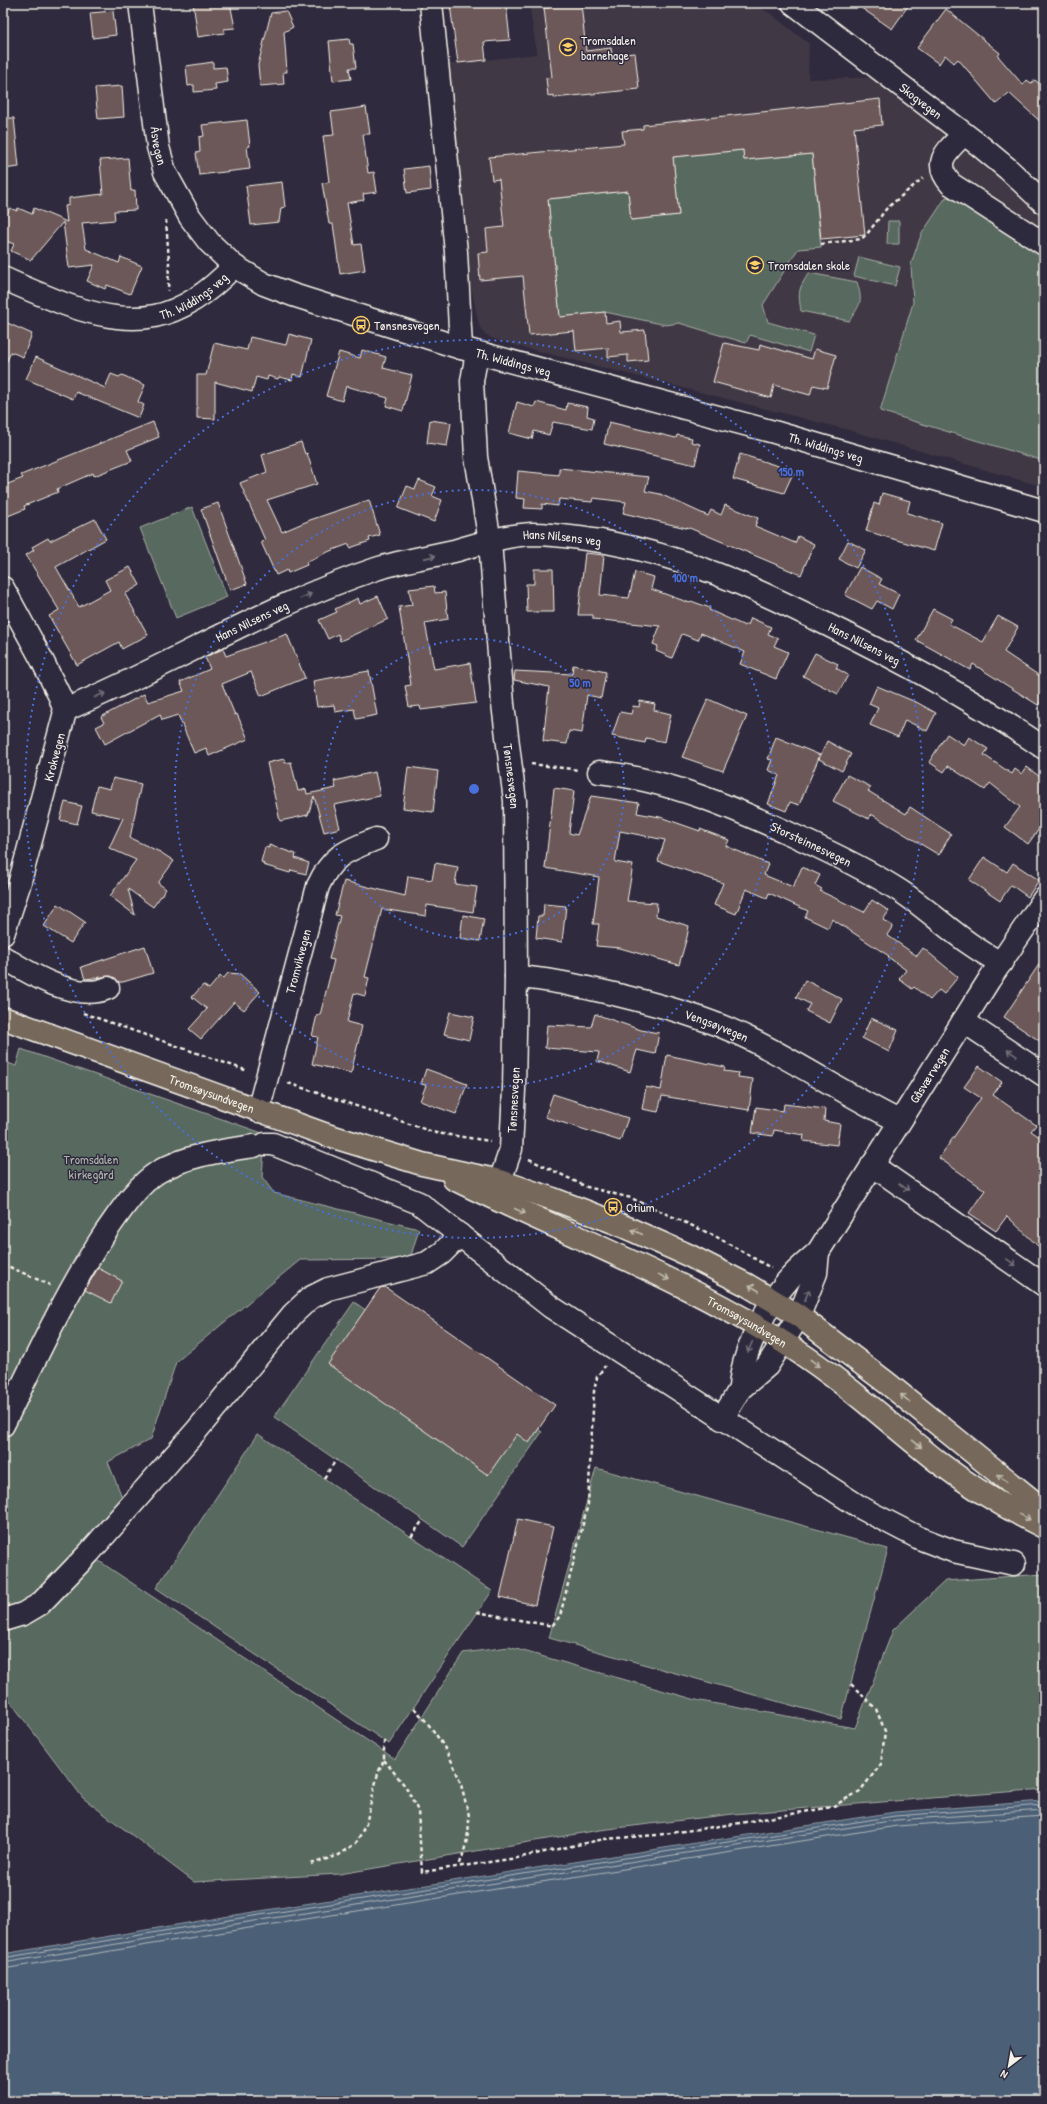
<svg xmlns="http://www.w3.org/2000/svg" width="1047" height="2104" viewBox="0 0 1047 2104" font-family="'Patrick Hand',sans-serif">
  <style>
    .built { fill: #413845 }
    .green { fill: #596961; stroke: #a6ada4 }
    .water { fill: #4c6077; stroke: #8f9aa4 }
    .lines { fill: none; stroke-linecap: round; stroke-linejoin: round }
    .shore { stroke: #b1b7bb; stroke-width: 1 }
    .building { fill: #6c5859; stroke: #f4f1e8 }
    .minor-casing { stroke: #f4f1e8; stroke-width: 25 }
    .highway-casing { stroke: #f4f1e8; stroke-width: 25 }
    .path { stroke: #f4f1e8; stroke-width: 2.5; stroke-dasharray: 4 3; stroke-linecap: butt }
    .minor { stroke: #2f2a3d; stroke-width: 22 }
    .highway { stroke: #76695c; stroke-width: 22 }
    .oneway { stroke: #747079 }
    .oneway2 { stroke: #c2bbb0 }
    .ring { fill: none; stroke: #486fdb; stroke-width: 2; stroke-dasharray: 2 4 }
    .labels { text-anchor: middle; stroke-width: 3; stroke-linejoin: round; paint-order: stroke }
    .poi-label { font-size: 13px; fill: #f4f1e8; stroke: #2f2a3d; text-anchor: start }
    .street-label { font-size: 13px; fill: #f4f1e8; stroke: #2f2a3d }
    .park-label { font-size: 13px; fill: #aeb4ab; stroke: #2f2a3d }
    .centre { fill: #486fdb; stroke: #2f2a3d; stroke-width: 2 }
    .ring-label { font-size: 12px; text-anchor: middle; font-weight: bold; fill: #486fdb; stroke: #2f2a3d; stroke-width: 3; stroke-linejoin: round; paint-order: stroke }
  </style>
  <rect width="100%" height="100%" fill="#2f2a3d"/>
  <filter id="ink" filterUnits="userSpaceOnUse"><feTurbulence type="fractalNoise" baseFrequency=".025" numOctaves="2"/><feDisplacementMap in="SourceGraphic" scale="8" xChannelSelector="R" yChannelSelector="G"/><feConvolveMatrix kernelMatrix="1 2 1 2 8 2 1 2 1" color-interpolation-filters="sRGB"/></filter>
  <g filter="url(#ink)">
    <!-- built -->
    <polygon class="built" points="529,3 749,3 770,13 809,44 808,79 890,77 1044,205 1044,487 845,429 514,345 491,338 484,333 479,326 442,144 435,66 537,54"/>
    <!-- green -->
    <g class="green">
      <polygon points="743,150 744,160 812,154 821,247 798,249 763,305 768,322 814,335 809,352 750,335 746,343 679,323 666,325 605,312 560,317 548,199 628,191 631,220 679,215 673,157"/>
      <polygon points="946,197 960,200 1044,254 1044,461 880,411 913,303 911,264 921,235"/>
      <polygon points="888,221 899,221 899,244 887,244"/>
      <polygon points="859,257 900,267 895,286 854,276"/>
      <path d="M809 273 857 282C863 302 861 304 849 321L801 311C798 292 798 289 809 273Z"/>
      <polygon points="192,507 227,597 176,618 140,528"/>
      <polygon points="21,1049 265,1134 262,1177 274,1193 419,1229 410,1259 300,1260 176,1362 151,1439 108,1462 124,1502 96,1559 395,1759 463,1653 509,1647 700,1701 855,1728 893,1630 945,1581 1044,1574 1044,1789 733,1814 600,1830 340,1874 194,1882 83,1798 3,1692 3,1061 16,1066"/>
      <polygon points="354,1302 542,1432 462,1547 274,1417"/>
      <polygon points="258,1434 492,1591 389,1744 156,1588"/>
      <polygon points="596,1468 888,1549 841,1719 549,1638"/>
    </g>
    <!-- water -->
    <polygon class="water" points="1044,1801 1044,2101 3,2101 3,1954 247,1913 895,1812"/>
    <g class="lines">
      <!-- shore -->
      <g class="shore">
        <polyline points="3,1958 247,1917 895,1816 1044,1805"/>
        <polyline points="3,1963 248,1922 896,1820 1044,1810"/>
        <polyline points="3,1969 249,1928 897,1826 1044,1816"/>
      </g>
    </g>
    <!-- building -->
    <g class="building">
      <polygon points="193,3 230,3 235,28 224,29 224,33 198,37"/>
      <polygon points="469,3 506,3 510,40 484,42 486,60 458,63 450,5"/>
      <polygon points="548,3 581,3 586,51 611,48 612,55 635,53 639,89 554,98 554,95 548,96 546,78 552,77 544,8 549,8"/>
      <polygon points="854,3 910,3 892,29"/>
      <polygon points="946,9 1000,53 998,56 1023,85 1027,80 1031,83 1035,80 1044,88 1044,125 1009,93 996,104 958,59 954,63 945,55 939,64 917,48"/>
      <polygon points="113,11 116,35 93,38 90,13"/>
      <polygon points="286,11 293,27 284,32 287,72 283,72 284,84 260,86 258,65 271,13"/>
      <polygon points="349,39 350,44 353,44 356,68 349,68 351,79 333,81 329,41"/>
      <polygon points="213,62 213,68 226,67 228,82 215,84 216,90 194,92 194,85 188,86 186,66"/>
      <polygon points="122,86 124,117 98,119 95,88"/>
      <polygon points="880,99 882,125 854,128 865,235 821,239 812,154 744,160 743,150 673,157 679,215 631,220 628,191 548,199 560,317 605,312 606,323 620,321 621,332 645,330 648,360 628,362 628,355 608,357 608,348 576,351 574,331 529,335 523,276 480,280 478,253 488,252 486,229 504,227 499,179 492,180 489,157 624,144 622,131 643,129 643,125"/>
      <polygon points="366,107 370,134 363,134 368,173 374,172 377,192 363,194 364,200 347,203 354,245 361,244 365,270 340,274 333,224 329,224 322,183 329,182 323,136 334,135 331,112"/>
      <polygon points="3,118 14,118 19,167 3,169"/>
      <polygon points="247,120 250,146 247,147 250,169 199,175 196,153 200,152 199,137 204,136 202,125"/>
      <polygon points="128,158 131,191 135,190 136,210 114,211 115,220 82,223 86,249 119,263 121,257 142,266 130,294 107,285 105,289 87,281 94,265 69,268 63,222 31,260 11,251 14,244 3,240 3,222 10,208 17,211 18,208 32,214 34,208 67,222 65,206 69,205 69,198 103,194 100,160"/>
      <polygon points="429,166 431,190 407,193 404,169"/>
      <polygon points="282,182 285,207 281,208 279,222 251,225 246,186"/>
      <polygon points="3,321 32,334 23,357 11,352 3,369"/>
      <polygon points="289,334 311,340 302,377 293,374 292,380 279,377 278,379 268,376 267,380 256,377 252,392 215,382 215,419 197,418 197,375 206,375 214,343 247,350 250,337 286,345"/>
      <polygon points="724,343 759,350 760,344 812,359 815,349 836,355 827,388 813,385 810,395 774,385 771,398 713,382"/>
      <polygon points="362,350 386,357 383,368 412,375 403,411 386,406 388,398 346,386 342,401 326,396 339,352 360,358"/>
      <polygon points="36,357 105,388 111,374 119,377 122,375 145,385 139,399 138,402 144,405 139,418 76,392 73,399 26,379"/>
      <polygon points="517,402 534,407 536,402 566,410 567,403 588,407 587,416 594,418 592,429 553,422 549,435 534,431 532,439 509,433"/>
      <polygon points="430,420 451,423 447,446 427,443"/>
      <polygon points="153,422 159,437 127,450 132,461 94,476 93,473 57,489 58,492 24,506 25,509 3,518 3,486 23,478 21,475"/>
      <polygon points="609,422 676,438 677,435 692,438 691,442 700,444 695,465 604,444"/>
      <polygon points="301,442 305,454 307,453 317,484 267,500 282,532 310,520 369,500 380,535 369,538 370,541 350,548 349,544 330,551 306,562 307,565 288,573 287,570 276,575 261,542 265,540 240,483 267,472 262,455"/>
      <polygon points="740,454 794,471 784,493 733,479"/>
      <polygon points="559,468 649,477 645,491 660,494 708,516 711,510 721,515 725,505 758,518 755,526 795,543 798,536 814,544 801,575 687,527 686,528 623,513 626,502 593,498 592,502 559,499 558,506 542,504 542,509 524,508 525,499 516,498 518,471 559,475"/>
      <polygon points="419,480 436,487 432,496 442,500 434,522 398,508 407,486 415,489"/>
      <polygon points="882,493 910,501 907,513 942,523 934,551 866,531 874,503 879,505"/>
      <polygon points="218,503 247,584 230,590 201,509"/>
      <polygon points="95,519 106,539 56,567 79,607 110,590 105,580 130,567 140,585 125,594 148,635 122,649 119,642 77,665 49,616 59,610 26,555 34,550 32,547 48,538 50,541"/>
      <polygon points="848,541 866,550 856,568 839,559"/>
      <polygon points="585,553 604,555 600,595 629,598 635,572 654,577 651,589 690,603 691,601 710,608 709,610 745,626 746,624 748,625 751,618 771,627 768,634 778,638 774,646 788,652 776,679 740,664 745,652 701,633 698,640 682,634 672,658 656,651 658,646 653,644 660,626 593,619 593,615 578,615"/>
      <polygon points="860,567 882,579 879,584 899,594 892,609 877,601 872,609 845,595"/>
      <polygon points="534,569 553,569 554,612 527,612 526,584 534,584"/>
      <polygon points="434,586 435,593 445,592 448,619 425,623 434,669 470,663 476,703 421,710 420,706 409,707 405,686 411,685 399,607 412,605 409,589"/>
      <polygon points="378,596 388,619 340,641 338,634 328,639 319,620 337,612 335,609 358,598 360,604"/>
      <polygon points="933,609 952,619 949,624 983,642 998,616 1018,627 1004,652 1044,679 1044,697 1038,705 973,664 970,670 916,640"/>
      <polygon points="287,634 305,678 261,696 251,672 222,684 235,715 237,714 248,739 209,756 206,748 194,753 178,715 162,720 160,714 105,744 96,727 104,723 101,717 144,694 148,702 184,691 180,682 210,669 205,657 223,649 226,656"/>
      <polygon points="815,653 838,664 836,668 848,675 838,694 803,676"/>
      <polygon points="573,665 606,672 601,698 587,695 582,733 569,731 567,744 543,741 549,687 514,680 515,671 572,674"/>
      <polygon points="369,671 377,715 356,719 354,709 335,712 334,705 317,707 313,681"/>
      <polygon points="877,686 918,703 936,713 927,731 905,720 898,737 870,725 878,708 869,704"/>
      <polygon points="708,699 747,716 723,771 682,757"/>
      <polygon points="640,701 655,704 654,710 671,714 665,742 646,738 645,743 612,736 620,712 631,714 633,706 639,707"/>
      <polygon points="947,734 964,745 969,737 988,749 984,755 1012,774 1015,769 1022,774 1027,767 1044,780 1044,822 1028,844 1005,827 1020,807 990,783 985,790 948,766 944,772 929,762"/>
      <polygon points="776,737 820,755 799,805 790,802 786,811 768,804 779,775 768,770 772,760 768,759"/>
      <polygon points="827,741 851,754 842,771 819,759"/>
      <polygon points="284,759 285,763 291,762 298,791 306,789 307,794 336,788 334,781 375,772 380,796 334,805 340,828 324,832 314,796 308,815 280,821 267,763"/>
      <polygon points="408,767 438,771 433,812 403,808"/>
      <polygon points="847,775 871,787 868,791 906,814 910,807 951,834 939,855 871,814 869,819 833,801"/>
      <polygon points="113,778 141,784 130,838 160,852 174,861 158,883 166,889 153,907 128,889 135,915 110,896 136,860 109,848 123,818 91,811 97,786 110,789"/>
      <polygon points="554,788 574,791 569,833 577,835 591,796 639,803 637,813 660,817 700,831 700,829 729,840 726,846 768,864 764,875 793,887 802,867 820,875 815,885 822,889 820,891 864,912 872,900 889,911 883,920 893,926 887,935 917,956 923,948 958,977 944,994 939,990 930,1000 914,987 912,989 899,979 906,970 888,957 889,956 832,919 828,928 805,917 808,911 769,893 767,898 746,889 736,914 714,905 723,883 658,861 665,840 620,831 615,862 633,865 627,901 657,903 656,916 689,926 687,937 679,965 620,948 596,946 599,924 593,924 599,877 545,868"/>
      <polygon points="65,802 82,806 77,824 60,820"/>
      <polygon points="269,845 296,854 295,858 309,863 306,874 291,870 290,873 263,865 264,863 261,862 265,847 269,848"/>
      <polygon points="984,857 1007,872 1013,863 1039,880 1028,897 1011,885 1000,901 969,880"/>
      <polygon points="435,863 458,867 455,884 477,887 473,912 427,905 426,916 382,909 365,977 369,978 365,996 354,993 347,1022 362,1026 351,1073 312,1064 318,1037 312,1036 317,1015 320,1015 334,960 329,959 340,916 335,915 344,881 405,896 408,876 432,880"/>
      <polygon points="58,904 85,922 71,943 44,926"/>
      <polygon points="544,904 566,906 562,942 536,938 538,916 543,916"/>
      <polygon points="463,915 484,919 480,941 460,938"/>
      <polygon points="145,946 153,973 123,982 119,982 111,976 85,979 81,967"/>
      <polygon points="1044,957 1044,1044 1004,1017"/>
      <polygon points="228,973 240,974 260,992 244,1010 234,1002 201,1039 189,1029 207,1009 192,997 203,985 209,989 220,976 223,979"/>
      <polygon points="805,980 842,999 830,1023 806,1011 810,1004 796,997"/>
      <polygon points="450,1012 474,1017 469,1040 444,1034"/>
      <polygon points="595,1014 641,1030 659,1033 655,1054 637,1050 630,1072 597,1061 599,1052 545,1048 547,1025 591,1027"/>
      <polygon points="871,1018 898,1030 889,1052 862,1038"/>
      <polygon points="667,1055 725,1067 724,1071 739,1073 738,1077 753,1079 749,1110 662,1096 658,1112 642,1109 646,1087 661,1090"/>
      <polygon points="979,1066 1002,1082 993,1095 1036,1125 1031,1131 1044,1140 1044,1252 1007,1216 996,1231 969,1213 985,1190 939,1158 981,1098 964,1087"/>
      <polygon points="426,1069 467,1084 456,1114 420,1101 426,1085 421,1084"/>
      <polygon points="553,1094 628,1118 620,1141 545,1117"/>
      <polygon points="784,1104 825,1109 824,1121 840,1124 837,1145 803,1141 804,1135 774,1130 773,1136 752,1133 756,1107 783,1111"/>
      <polygon points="98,1268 122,1281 111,1303 85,1290"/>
      <polygon points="385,1287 555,1405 529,1443 517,1434 488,1475 328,1364 380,1288"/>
      <polygon points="518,1519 553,1527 535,1605 500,1597"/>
    </g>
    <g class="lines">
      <!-- minor casing -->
      <g class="minor-casing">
        <g id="minor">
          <path id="s1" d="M140 3 158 147 165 172 190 217 209 242 234 266 264 284 293 295 461 348 774 432 1044 511"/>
          <polyline points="431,3 456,252 461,348"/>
          <path id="s2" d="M793 3 979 145 1008 169 1044 203"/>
          <path d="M964 134C948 150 931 162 951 184L1044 244"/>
          <path id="s3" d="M3 278C22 287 42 295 62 303 134 330 180 323 234 266"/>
          <path id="s4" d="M477 353 472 381 476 457 490 542 503 704 515 801 516 977 514 1090 511 1149 500 1181 497 1198"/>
          <polyline points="3,588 42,660 60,697 65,712 19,885 3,934"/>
          <path id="s5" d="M65 710C170 666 267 605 376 569 401 561 428 557 454 551 479 544 506 535 532 534 555 534 579 538 601 541 685 556 750 586 826 624 902 661 975 701 1044 748"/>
          <path id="s6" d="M599 772C668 780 732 807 795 836 830 852 864 868 897 889 923 905 945 927 970 944 980 951 990 957 1001 963"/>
          <path d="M3 957C30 974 76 1002 108 988"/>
          <path id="s7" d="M516 977C551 979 583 987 618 995 663 1006 708 1018 750 1039 801 1064 848 1096 899 1121"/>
          <polyline points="963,1021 1044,1075"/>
          <path id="s8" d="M258 1111 318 886C332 855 346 851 376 839"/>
          <polyline points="265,1144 273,1144 419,1203 551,1307 863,1509 919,1538 953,1551 1014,1564"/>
          <polyline points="872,1165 1044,1285"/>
          <path id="s9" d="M740 1389C741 1354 767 1303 791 1277 799 1268 809 1260 818 1252L989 980 1044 899"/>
          <polyline points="722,1419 740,1389 767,1366 799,1316 816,1273 818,1252"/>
          <path d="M3 1425C35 1360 65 1294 105 1233 120 1212 136 1186 158 1172 187 1155 221 1151 254 1146"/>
          <polyline points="3,1620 23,1614 40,1604 89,1553 197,1430 293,1314 310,1298 328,1289 427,1263 442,1253 460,1235"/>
        </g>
      </g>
      <!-- highway casing -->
      <g class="highway-casing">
        <g id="highway">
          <path id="s10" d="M3 1018 327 1135 422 1164 500 1181 553 1199 616 1223 688 1255 747 1285 799 1316 887 1383 1044 1510"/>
          <path id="s11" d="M454 1179C567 1235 687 1280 794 1349 845 1382 890 1424 938 1462 971 1487 1007 1509 1044 1527"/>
        </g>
      </g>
      <!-- path -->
      <g class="path">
        <polyline points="166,220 169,262 168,291"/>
        <polyline points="821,244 861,239 867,234 887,208 923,178"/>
        <polyline points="531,764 579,770"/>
        <polyline points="3,985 9,987"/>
        <polyline points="83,1013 248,1071"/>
        <polyline points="288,1083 436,1133 490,1141"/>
        <polyline points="529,1159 587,1187 631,1198 715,1236 771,1268"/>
        <polyline points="3,1264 50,1285"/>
        <polyline points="324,1478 336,1460"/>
        <polyline points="411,1537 423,1520"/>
        <polyline points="477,1612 552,1626 560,1616 588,1504 594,1391 597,1377 605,1366"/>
        <path d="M414 1708C439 1734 457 1764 465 1800 466 1806 469 1812 469 1818 469 1835 465 1850 459 1866"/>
        <polyline points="384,1760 406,1787 418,1811 422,1872 517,1858 604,1839 657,1835 734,1824 832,1807 860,1791 881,1764 885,1731 876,1709 851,1684"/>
        <polyline points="311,1864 339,1855 356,1843 366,1824 378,1773 384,1760 384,1741"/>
      </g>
      <!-- minor -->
      <use href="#minor" class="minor"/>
      <!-- highway -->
      <use href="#highway" class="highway"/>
    </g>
    <!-- one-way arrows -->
    <defs><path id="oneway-shaft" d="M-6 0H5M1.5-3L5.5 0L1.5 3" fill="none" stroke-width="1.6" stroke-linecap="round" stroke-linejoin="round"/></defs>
    <g class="oneway">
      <use href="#oneway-shaft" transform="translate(430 557) rotate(-13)"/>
      <use href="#oneway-shaft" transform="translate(306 596) rotate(-23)"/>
      <use href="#oneway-shaft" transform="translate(100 695) rotate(-24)"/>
      <use href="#oneway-shaft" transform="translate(1012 1053) rotate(-146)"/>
      <use href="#oneway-shaft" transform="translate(904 1187) rotate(34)"/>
      <use href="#oneway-shaft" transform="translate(1011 1262) rotate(35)"/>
      <use href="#oneway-shaft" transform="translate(807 1295) rotate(-69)"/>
      <use href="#oneway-shaft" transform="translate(750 1347) rotate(114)"/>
    </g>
    <g class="oneway2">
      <use href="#oneway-shaft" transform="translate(520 1211) rotate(25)"/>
      <use href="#oneway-shaft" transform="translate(637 1232) rotate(-155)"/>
      <use href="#oneway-shaft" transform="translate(664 1277) rotate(26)"/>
      <use href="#oneway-shaft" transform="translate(754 1288) rotate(-150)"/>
      <use href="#oneway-shaft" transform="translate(815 1363) rotate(37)"/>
      <use href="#oneway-shaft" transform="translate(905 1398) rotate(-140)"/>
      <use href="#oneway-shaft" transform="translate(917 1444) rotate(39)"/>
      <use href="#oneway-shaft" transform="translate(1002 1478) rotate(-141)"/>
      <use href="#oneway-shaft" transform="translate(1025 1517) rotate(29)"/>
    </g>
  </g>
  <!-- distance rings -->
  <g class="ring">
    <circle cx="474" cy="789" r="150"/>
    <circle cx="474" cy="789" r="299"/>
    <circle cx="474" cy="789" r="449"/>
  </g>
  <!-- icons -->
  <defs>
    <g id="school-ring" transform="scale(0.9)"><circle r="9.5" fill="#2f2a3d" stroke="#ffd166" stroke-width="1.5"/><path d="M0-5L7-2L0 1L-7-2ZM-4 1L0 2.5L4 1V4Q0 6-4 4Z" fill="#ffd166"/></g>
    <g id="bus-ring" transform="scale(0.9)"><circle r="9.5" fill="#2f2a3d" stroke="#ffd166" stroke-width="1.5"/><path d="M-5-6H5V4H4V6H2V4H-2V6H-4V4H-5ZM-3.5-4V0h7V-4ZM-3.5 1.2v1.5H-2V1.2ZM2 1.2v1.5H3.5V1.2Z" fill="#ffd166"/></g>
  </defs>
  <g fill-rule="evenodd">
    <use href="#school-ring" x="568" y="47"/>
    <use href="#school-ring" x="755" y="265"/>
    <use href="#bus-ring" x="361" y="325"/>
    <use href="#bus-ring" x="613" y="1207"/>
  </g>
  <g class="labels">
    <!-- poi labels -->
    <g class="poi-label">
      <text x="581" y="45">Tromsdalen<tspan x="581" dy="15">barnehage</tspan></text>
      <text x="768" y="270">Tromsdalen skole</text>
      <text x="374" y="330">Tønsnesvegen</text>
      <text x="626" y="1212">Otium</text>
    </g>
    <!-- street labels -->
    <g class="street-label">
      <text dy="5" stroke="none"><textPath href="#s2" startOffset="161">Skogvegen</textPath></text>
      <text dy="5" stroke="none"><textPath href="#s1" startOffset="144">Åsvegen</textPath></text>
      <text dy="5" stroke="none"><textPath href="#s3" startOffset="203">Th. Widdings veg</textPath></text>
      <text dy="5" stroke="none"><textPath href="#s1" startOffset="585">Th. Widdings veg</textPath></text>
      <text dy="5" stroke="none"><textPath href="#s1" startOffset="909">Th. Widdings veg</textPath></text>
      <text dy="5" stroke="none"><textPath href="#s5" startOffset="532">Hans Nilsens veg</textPath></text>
      <text dy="5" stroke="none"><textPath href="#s5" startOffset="207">Hans Nilsens veg</textPath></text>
      <text dy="5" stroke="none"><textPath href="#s5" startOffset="855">Hans Nilsens veg</textPath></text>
      <text transform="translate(54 757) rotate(-75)" y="5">Krokvegen</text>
      <text dy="5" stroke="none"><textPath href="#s4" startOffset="426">Tønsnesvegen</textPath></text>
      <text dy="5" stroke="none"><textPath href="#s6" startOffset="225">Storsteinnesvegen</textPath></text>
      <text dy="5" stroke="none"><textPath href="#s8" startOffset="155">Tromvikvegen</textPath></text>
      <text dy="5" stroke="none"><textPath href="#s7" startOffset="207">Vengsøyvegen</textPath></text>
      <text dy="5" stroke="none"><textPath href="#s9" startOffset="371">Gåsværvegen</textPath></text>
      <text dy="5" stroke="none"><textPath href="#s10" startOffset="222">Tromsøysundvegen</textPath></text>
      <text transform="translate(513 1100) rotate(-87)" y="5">Tønsnesvegen</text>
      <text dy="5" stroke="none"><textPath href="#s11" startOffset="326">Tromsøysundvegen</textPath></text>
    </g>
    <!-- park labels -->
    <g class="park-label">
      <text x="91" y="1164">Tromsdalen<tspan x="91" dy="15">kirkegård</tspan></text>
    </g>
  </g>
  <circle cx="474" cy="789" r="6" class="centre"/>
  <g class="ring-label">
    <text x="791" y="476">150 m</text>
    <text x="685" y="582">100 m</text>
    <text x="580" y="687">50 m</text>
  </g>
  <!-- margin -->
  <rect width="1047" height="2104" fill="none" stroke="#2f2a3d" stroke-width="16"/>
  <rect x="8" y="8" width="1031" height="2088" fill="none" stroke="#f4f1e8" stroke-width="1.5" filter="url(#ink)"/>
  <!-- north arrow -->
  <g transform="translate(1009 2066) rotate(211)" stroke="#2f2a3d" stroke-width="3" paint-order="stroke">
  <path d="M0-3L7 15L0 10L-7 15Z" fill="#f4f1e8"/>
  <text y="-6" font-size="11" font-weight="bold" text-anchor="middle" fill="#f4f1e8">N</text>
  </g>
</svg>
